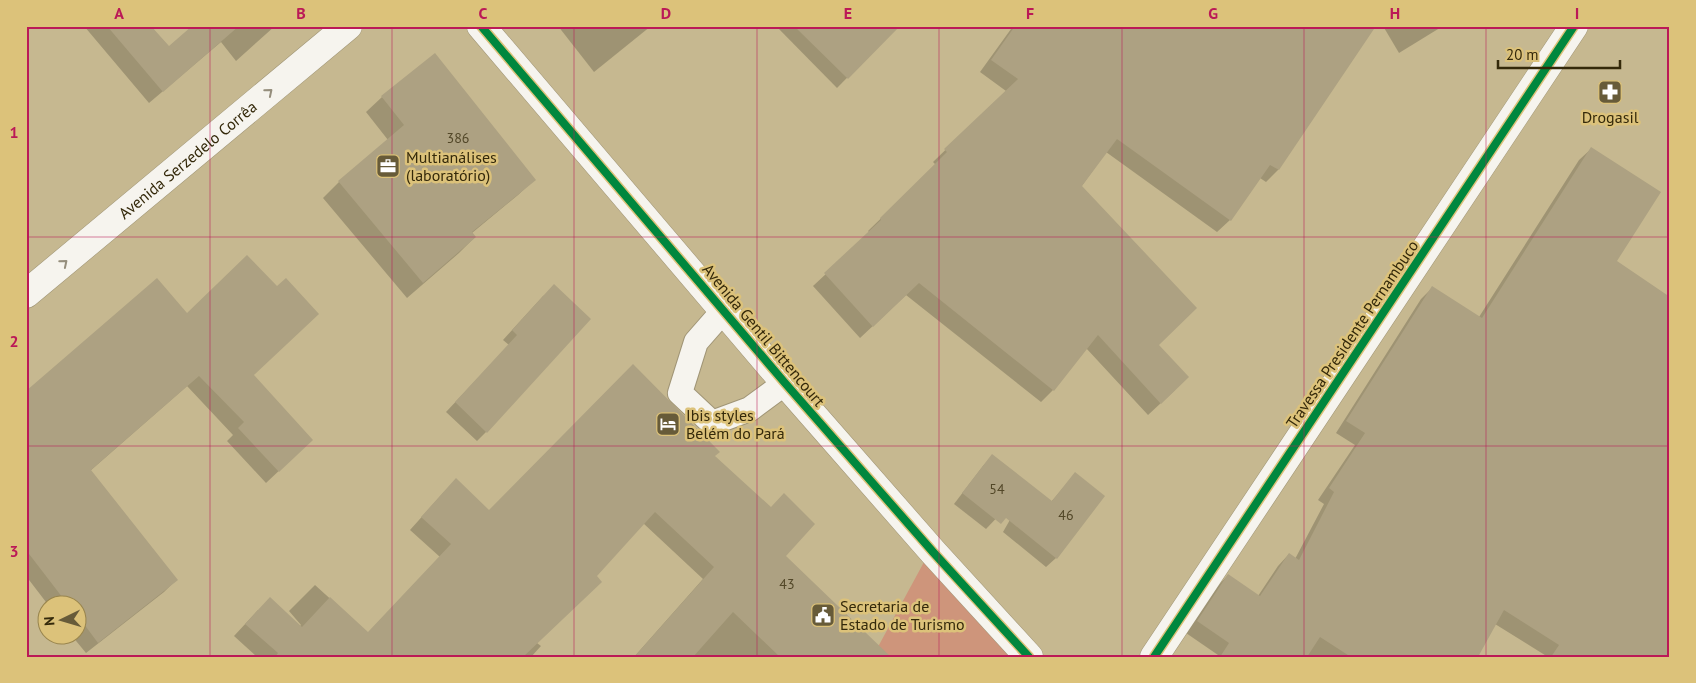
<svg xmlns="http://www.w3.org/2000/svg" width="1696" height="683" viewBox="0 0 1696 683" font-family="'PT Sans',sans-serif">
  <style>
    .forest { fill: #ce957b }
    .shadow { fill: #0003 }
    .building { fill: #ada182 }
    .lines { fill: none; stroke-linecap: round; stroke-linejoin: round }
    .service-casing { stroke: #a09576; stroke-width: 26 }
    .minor-casing { stroke: #a09576; stroke-width: 29 }
    .secondary-casing { stroke: #a09576; stroke-width: 29 }
    .service { stroke: #f6f4ee; stroke-width: 24 }
    .minor { stroke: #f6f4ee; stroke-width: 28 }
    .secondary { stroke: #f6f4ee; stroke-width: 28 }
    .cycleway-casing { stroke: #dcc27a; stroke-width: 11 }
    .cycleway { stroke: #00873e; stroke-width: 8 }
    .oneway { stroke: #958e7c }
    .grid { fill: none; stroke: #bb1957; stroke-width: 1; stroke-opacity: 0.55 }
    .labels { text-anchor: middle; stroke-width: 5; stroke-linejoin: round; paint-order: stroke }
    .number-label { font-size: 14px; fill: #524728 }
    .poi-label { font-size: 16px; fill: #34290a; stroke: #dcc27a; text-anchor: start }
    .street-label { font-size: 16px; fill: #34290a; stroke: #dcc27a }
    .neatline { fill: none; stroke: #bb1957; stroke-width: 2 }
    .grid-label { font-size: 16px; text-anchor: middle; font-weight: bold; fill: #bb1957 }
  </style>
  <rect width="100%" height="100%" fill="#c6b890"/>
  <!-- forest -->
  <polygon class="forest" points="930,551 1024,657 870,657 879,645"/>
  <!-- shadow -->
  <g class="shadow">
    <polygon points="84,26 150,26 169,47 194,26 275,26 236,61 221,42 149,103"/>
    <polygon points="558,26 651,26 594,72"/>
    <polygon points="776,26 884,26 891,33 837,88"/>
    <polygon points="1009,26 1375,26 1278,170 1266,182 1260,178 1230,220 1217,232 1106,152 1081,187 1157,345 1175,390 1148,415 1086,348 1053,390 1041,402 906,295 860,338 813,286 870,233 868,231 936,165 933,162 1006,91 980,72 1011,29"/>
    <polygon points="1383,26 1443,26 1399,53"/>
    <polygon points="382,97 534,180 518,195 472,233 475,237 459,253 407,298 323,198 339,182 388,140 366,112"/>
    <polygon points="1591,149 1615,262 1670,657 1548,657 1495,624 1476,657 1217,657 1218,655 1186,633 1217,587 1228,575 1258,596 1278,566 1289,554 1295,559 1324,504 1318,500 1355,445 1336,433 1421,299 1432,288 1479,317 1579,160"/>
    <polygon points="544,295 486,432 477,441 446,412 509,345 503,340"/>
    <polygon points="187,315 252,376 300,451 266,483 227,441 233,435 187,386 90,471 176,580 164,592 86,653 72,636 78,636 78,606 49,606 26,576 26,394"/>
    <polygon points="714,456 785,556 866,657 634,657 703,579 643,523 537,643 541,646 531,657 257,657 234,636 258,610 300,626 301,625 289,611 315,585 368,633 440,557 410,530 444,492 489,511"/>
    <polygon points="992,456 1029,484 986,529 954,504 983,466"/>
    <polygon points="1075,474 1056,558 1046,567 1003,532 1023,497 1051,502"/>
  </g>
  <!-- building -->
  <g class="building">
    <polygon points="107,26 151,26 169,46 192,26 239,26 163,92"/>
    <polygon points="794,26 900,26 848,79"/>
    <polygon points="1015,26 1376,26 1279,170 1270,165 1231,221 1117,139 1082,186 1197,308 1159,345 1189,377 1161,404 1098,335 1054,391 919,283 873,327 824,273 881,220 880,218 947,152 944,149 1018,79 991,60"/>
    <polygon points="435,53 536,180 472,232 476,237 423,283 338,181 404,125 381,96"/>
    <polygon points="1591,147 1661,192 1617,261 1670,297 1670,657 1551,657 1559,645 1504,610 1478,657 1351,657 1320,637 1307,657 1220,657 1229,643 1197,621 1228,574 1260,596 1289,553 1299,560 1334,492 1329,488 1365,433 1346,421 1432,286 1482,318"/>
    <polygon points="247,255 277,286 286,278 319,314 254,375 313,440 279,472 238,428 244,422 199,376 91,470 178,580 98,643 78,616 78,606 69,606 26,550 26,391 157,278 187,313"/>
    <polygon points="554,284 591,319 487,433 455,402 517,335 512,330"/>
    <polygon points="633,364 720,452 715,456 771,507 784,493 815,524 786,556 891,657 780,657 733,612 693,657 634,657 714,567 655,512 597,576 602,582 523,657 275,657 278,653 245,624 270,597 302,627 330,597 368,632 451,544 421,517 456,478 489,510"/>
    <polygon points="992,454 1052,501 1075,472 1105,496 1057,559 1006,518 1001,524 962,493"/>
  </g>
  <g class="lines">
    <!-- service casing -->
    <g class="service-casing">
      <polyline id="service" points="724,310 696,342 680,393 712,423 750,409 785,383"/>
    </g>
    <!-- minor casing -->
    <g class="minor-casing">
      <g id="minor">
        <polyline points="481,26 785,383 933,552 1029,657"/>
        <polyline points="1154,657 1574,26"/>
      </g>
    </g>
    <!-- secondary casing -->
    <g class="secondary-casing">
      <g id="secondary">
        <path id="s1" d="M26 294 348 26"/>
      </g>
    </g>
    <!-- service -->
    <use href="#service" class="service"/>
    <!-- minor -->
    <use href="#minor" class="minor"/>
    <!-- secondary -->
    <use href="#secondary" class="secondary"/>
    <!-- cycleway casing -->
    <g class="cycleway-casing">
      <g id="cycleway">
        <polyline points="481,26 785,383 933,552 1029,657"/>
        <polyline points="1154,657 1574,26"/>
      </g>
    </g>
    <!-- cycleway -->
    <use href="#cycleway" class="cycleway"/>
  </g>
  <!-- one-way arrows -->
  <defs><path id="oneway-chevron" d="M-2-3.5L2.5 0L-2 3.5" fill="none" stroke-width="1.6" stroke-linecap="round" stroke-linejoin="round" transform="scale(1.25)"/></defs>
  <g class="oneway">
    <use href="#oneway-chevron" transform="translate(269 92) rotate(-40)"/>
    <use href="#oneway-chevron" transform="translate(64 263) rotate(-40)"/>
  </g>
  <!-- grid -->
  <path class="grid" d="M210 26V657M392 26V657M574 26V657M757 26V657M939 26V657M1122 26V657M1304 26V657M1486 26V657M26 237H1670M26 446H1670"/>
  <!-- icons -->
  <defs>
    <g id="pharmacy-square" transform="scale(1.25)"><rect x="-9" y="-9" width="18" height="18" rx="4" fill="#675b39" stroke="#dcc27a"/><path d="M-2-6h4v4h4v4h-4v4h-4v-4h-4v-4h4Z" fill="#fff"/></g>
    <g id="office-square" transform="scale(1.25)"><rect x="-9" y="-9" width="18" height="18" rx="4" fill="#675b39" stroke="#dcc27a"/><path d="M-6-3h4V-5.5h4V-3h4V5H-6ZM-1-4.5V-3h2v-1.5ZM-6 0V1H6V0Z" fill="#fff"/></g>
    <g id="hotel-square" transform="scale(1.25)"><rect x="-9" y="-9" width="18" height="18" rx="4" fill="#675b39" stroke="#dcc27a"/><path d="M-6-4.5h1.5V1H6V5H4.5V3h-9V5H-6ZM-4 0a1.8 1.8 0 1 1 3.6 0ZM.5 0V-2.5h3Q6-2.5 6 0Z" fill="#fff"/></g>
    <g id="civic-square" transform="scale(1.25)"><rect x="-9" y="-9" width="18" height="18" rx="4" fill="#675b39" stroke="#dcc27a"/><path d="M-.6-6.5H3V-4.5H.6V-3L4-1V1h2V6H-6V1h2V-1L-.6-3ZM-1.2 2.5V6h2.4V2.5Z" fill="#fff"/></g>
  </defs>
  <g fill-rule="evenodd">
    <use href="#pharmacy-square" x="1610" y="92"/>
    <use href="#office-square" x="388" y="166"/>
    <use href="#hotel-square" x="668" y="424"/>
    <use href="#civic-square" x="823" y="615"/>
  </g>
  <g class="labels">
    <!-- number labels -->
    <g class="number-label">
      <text x="458" y="143">386</text>
      <text x="997" y="494">54</text>
      <text x="1066" y="520">46</text>
      <text x="787" y="589">43</text>
    </g>
    <!-- poi labels -->
    <g class="poi-label">
      <text x="1610" y="123" text-anchor="middle">Drogasil</text>
      <text x="406" y="163">Multianálises<tspan x="406" dy="18">(laboratório)</tspan></text>
      <text x="686" y="421">Ibis styles<tspan x="686" dy="18">Belém do Pará</tspan></text>
      <text x="840" y="612">Secretaria de<tspan x="840" dy="18">Estado de Turismo</tspan></text>
    </g>
    <!-- street labels -->
    <g class="street-label">
      <text dy="6" stroke="none"><textPath href="#s1" startOffset="210">Avenida Serzedelo Corrêa</textPath></text>
      <text transform="translate(1352 334) rotate(-56)" y="6">Travessa Presidente Pernambuco</text>
      <text transform="translate(764 335) rotate(50)" y="6">Avenida Gentil Bittencourt</text>
    </g>
  </g>
  <!-- border -->
  <rect width="1696" height="683" fill="none" stroke="#dcc27a" stroke-width="55"/>
  <!-- north arrow -->
  <g transform="translate(62 620) rotate(265)"><circle r="24" fill="#dcc27a" stroke="#99854d"/>
  <path d="M0-4L9 19L0 12L-9 19Z" fill="#675b39"/>
  <text y="-8" font-size="14" font-weight="bold" text-anchor="middle" fill="#34290a">N</text>
  </g>
  <!-- scale -->
  <path d="M1498 60v8h122v-8" fill="none" stroke="#34290a" stroke-width="2.5"/>
  <text x="1506" y="60" font-size="15" fill="#34290a" stroke="#dcc27a" stroke-width="4" paint-order="stroke">20 m</text>
  <rect x="28" y="28" width="1640" height="628" class="neatline"/>
  <g class="grid-label">
    <text x="119" y="19">A</text>
    <text x="301" y="19">B</text>
    <text x="483" y="19">C</text>
    <text x="666" y="19">D</text>
    <text x="848" y="19">E</text>
    <text x="1030" y="19">F</text>
    <text x="1213" y="19">G</text>
    <text x="1395" y="19">H</text>
    <text x="1577" y="19">I</text>
    <text x="14" y="138">1</text>
    <text x="14" y="347">2</text>
    <text x="14" y="557">3</text>
  </g>
</svg>
